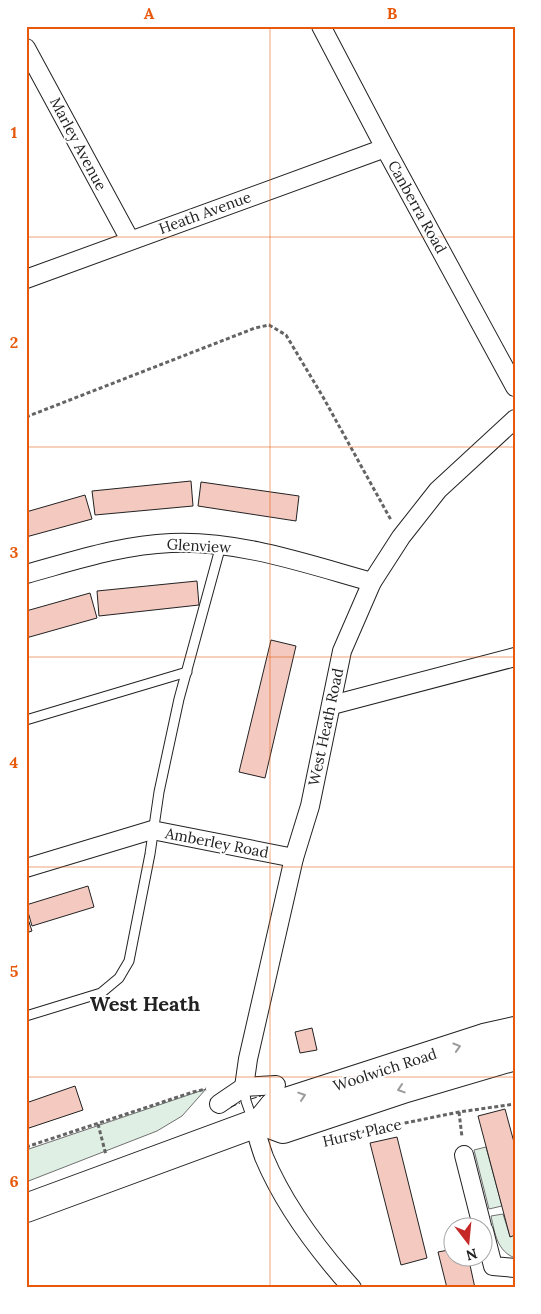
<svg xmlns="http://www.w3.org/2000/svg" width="541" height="1314" viewBox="0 0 541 1314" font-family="Lora,serif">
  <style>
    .green { fill: #e0efe3; stroke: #6f6f6f }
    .building { fill: #f3c9c0; stroke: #222 }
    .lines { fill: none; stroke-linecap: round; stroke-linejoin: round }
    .service-casing { stroke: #222; stroke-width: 11 }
    .minor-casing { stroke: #222; stroke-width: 20 }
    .primary-casing { stroke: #222; stroke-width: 30 }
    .path { stroke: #646464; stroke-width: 3; stroke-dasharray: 4 2.5; stroke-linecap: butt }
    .service { stroke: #fff; stroke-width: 9 }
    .minor { stroke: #fff; stroke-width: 18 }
    .primary { stroke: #fff; stroke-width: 28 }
    .fence { stroke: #222; stroke-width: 1; stroke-dasharray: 6 2.5; stroke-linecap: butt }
    .oneway { stroke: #9c9c9c }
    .grid { fill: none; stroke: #e8590c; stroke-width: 1; stroke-opacity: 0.55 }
    .labels { text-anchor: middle; stroke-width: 4; stroke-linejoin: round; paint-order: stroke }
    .street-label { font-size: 15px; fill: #222; stroke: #fff }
    .district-label { font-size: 20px; font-weight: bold; fill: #222; stroke: #fff }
    .neatline { fill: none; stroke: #e8590c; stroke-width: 2 }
    .grid-label { font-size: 16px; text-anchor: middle; font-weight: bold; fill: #e8590c }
  </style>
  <rect width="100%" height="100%" fill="#fff"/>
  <!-- green -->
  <g class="green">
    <polygon points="206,1089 182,1116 157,1131 26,1182 26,1150"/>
    <polygon points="486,1147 502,1206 489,1209 474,1150"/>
    <path d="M503 1214 510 1236 515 1235V1258C497 1251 495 1234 491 1216Z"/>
  </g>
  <!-- building -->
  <g class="building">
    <polygon points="191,481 193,506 95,515 92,491"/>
    <polygon points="201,482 299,496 296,521 198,506"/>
    <polygon points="85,495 92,519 26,537 26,512"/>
    <polygon points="197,581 199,605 99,616 97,591"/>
    <polygon points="90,593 97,618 26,638 26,611"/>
    <polygon points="271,640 296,646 265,778 239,772"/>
    <polygon points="88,886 94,907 32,926 26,905"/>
    <polygon points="26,913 32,931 26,933"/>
    <polygon points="312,1028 317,1050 300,1053 295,1032"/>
    <polygon points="75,1086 83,1110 26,1129 26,1103"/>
    <polygon points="505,1109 515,1146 515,1235 510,1237 478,1116"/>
    <polygon points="397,1137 427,1258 401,1265 370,1143"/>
    <polygon points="454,1249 454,1256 468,1256 475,1288 447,1288 438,1252"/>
  </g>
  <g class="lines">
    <!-- service casing -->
    <g class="service-casing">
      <g id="service">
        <polyline points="26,720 187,672"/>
        <polyline points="26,1016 101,993 119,978 129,961 150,854 159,792 179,699 221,545"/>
        <polyline points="244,1087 246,1101 253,1121"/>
      </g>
    </g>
    <!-- minor casing -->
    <g class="minor-casing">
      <g id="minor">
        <polyline points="321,26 385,148 515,387"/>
        <polyline points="26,48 130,240"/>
        <polyline points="26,279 385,148"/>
        <path d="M26 574C74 561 121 545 171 543 239 540 307 564 372 582"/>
        <polyline points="332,705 515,657"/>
        <polyline points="26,868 152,830 294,858"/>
        <polyline points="244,1087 248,1059 294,858 310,806 342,651 372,582 401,537 438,490 515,419"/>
        <polyline points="219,1104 244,1087 276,1085"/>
        <path d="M254 1124C257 1135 260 1146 264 1157 284 1205 318 1250 352 1288"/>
        <polyline points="464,1155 482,1226"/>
        <polyline points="484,1231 493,1266 515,1268"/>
      </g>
    </g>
    <!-- primary casing -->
    <g class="primary-casing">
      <g id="primary">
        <polyline points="262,1121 283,1129 406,1088 515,1056"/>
        <polyline points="26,1208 262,1121 274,1106 283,1103 484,1038 515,1031"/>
      </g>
    </g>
    <!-- path -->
    <g class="path">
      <polyline points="26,417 255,328 269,325 286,335 323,397 391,520"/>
      <polyline points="459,1112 462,1137"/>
      <polyline points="98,1124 106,1155"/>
      <polyline points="341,1136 459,1112 515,1104"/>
      <polyline points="26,1147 193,1092 206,1089"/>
    </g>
    <!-- service -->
    <use href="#service" class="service"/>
    <!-- minor -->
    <use href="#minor" class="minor"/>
    <!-- primary -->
    <use href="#primary" class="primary"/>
    <!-- fence -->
    <g class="fence">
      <polyline points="251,1099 261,1096"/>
      <polyline points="231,1107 240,1103"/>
    </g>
  </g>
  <!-- one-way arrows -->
  <defs><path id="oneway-chevron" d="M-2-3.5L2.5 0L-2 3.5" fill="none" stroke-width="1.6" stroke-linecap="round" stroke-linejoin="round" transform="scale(1.25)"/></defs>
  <g class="oneway">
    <use href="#oneway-chevron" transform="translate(457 1047) rotate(-17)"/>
    <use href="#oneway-chevron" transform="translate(401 1089) rotate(162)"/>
    <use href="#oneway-chevron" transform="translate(302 1096) rotate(-18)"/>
  </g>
  <!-- grid -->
  <path class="grid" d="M270 26V1288M26 237H515M26 447H515M26 657H515M26 867H515M26 1077H515"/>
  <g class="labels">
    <!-- street labels -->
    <g class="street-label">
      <text transform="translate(78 144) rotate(62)" y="5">Marley Avenue</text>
      <text transform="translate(417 207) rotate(61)" y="5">Canberra Road</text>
      <text transform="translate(205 213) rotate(-20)" y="5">Heath Avenue</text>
      <text transform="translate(199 546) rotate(3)" y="5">Glenview</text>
      <text transform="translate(326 727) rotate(-78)" y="5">West Heath Road</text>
      <text transform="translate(217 843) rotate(11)" y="5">Amberley Road</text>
      <text transform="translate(385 1070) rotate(-18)" y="5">Woolwich Road</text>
      <text transform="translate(362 1133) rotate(-13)" y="5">Hurst Place</text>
    </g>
    <!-- district labels -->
    <g class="district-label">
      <text x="145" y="1011">West Heath</text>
    </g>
  </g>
  <!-- border -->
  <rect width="541" height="1314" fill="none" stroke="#ffffff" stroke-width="55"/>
  <!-- north arrow -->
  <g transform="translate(468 1242) rotate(164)"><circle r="24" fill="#ffffff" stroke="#a7a7a7"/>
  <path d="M0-4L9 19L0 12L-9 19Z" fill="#c62828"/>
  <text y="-8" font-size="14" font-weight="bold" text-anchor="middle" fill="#222222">N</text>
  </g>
  <rect x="28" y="28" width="486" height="1258" class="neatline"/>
  <g class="grid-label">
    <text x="149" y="19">A</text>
    <text x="392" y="19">B</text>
    <text x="14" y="138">1</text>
    <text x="14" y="348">2</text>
    <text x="14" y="558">3</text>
    <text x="14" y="768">4</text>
    <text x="14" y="977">5</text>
    <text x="14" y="1187">6</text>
  </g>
</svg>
